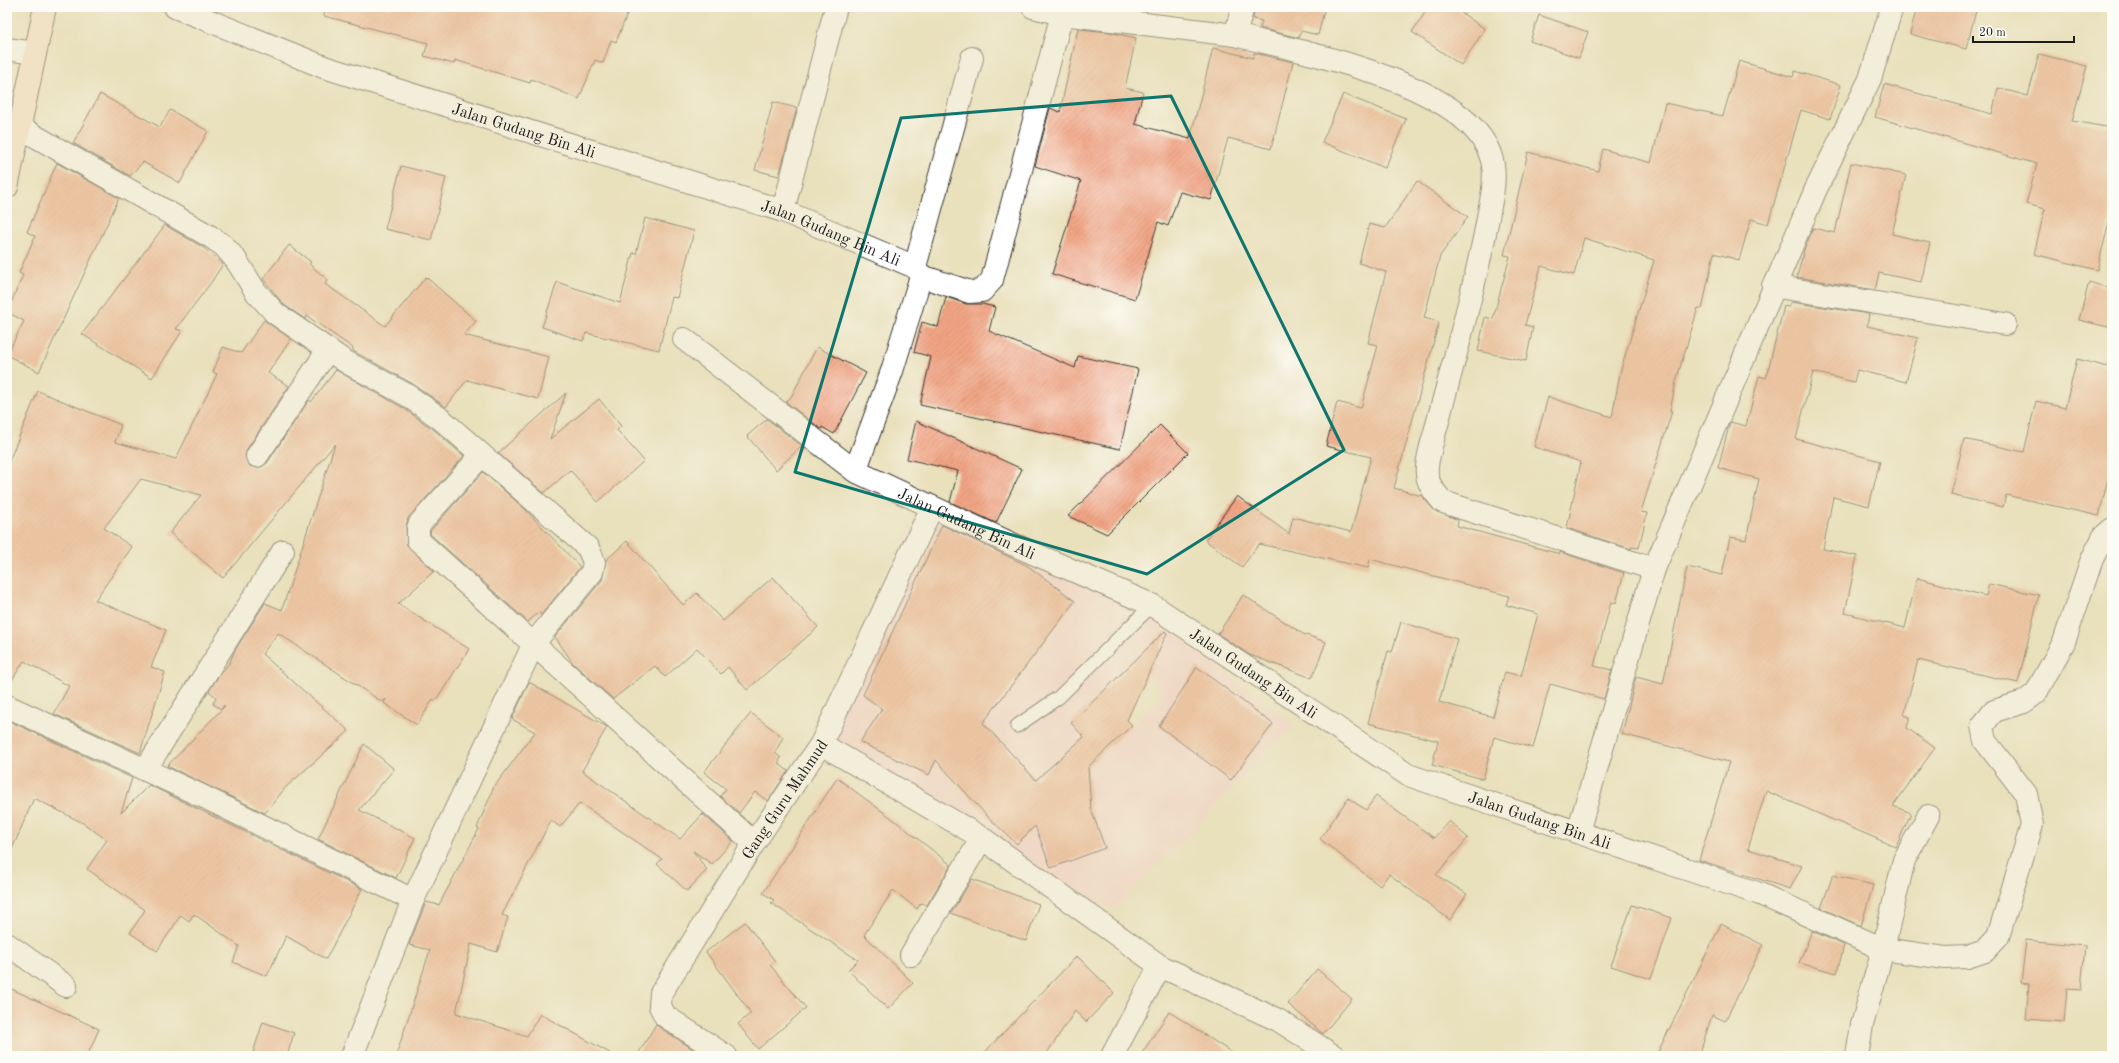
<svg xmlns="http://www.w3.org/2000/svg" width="2119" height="1063" viewBox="0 0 2119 1063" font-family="'Old Standard TT',serif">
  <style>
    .built { fill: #f7cfd0; fill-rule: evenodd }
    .building { fill: url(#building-hatch) }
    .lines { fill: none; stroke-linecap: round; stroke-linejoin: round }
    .lane-casing { stroke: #3b3934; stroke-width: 15 }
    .street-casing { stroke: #3b3934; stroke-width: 24 }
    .secondary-casing { stroke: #3b3934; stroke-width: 24 }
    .lane { stroke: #fff; stroke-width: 13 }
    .street { stroke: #fff; stroke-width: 22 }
    .secondary { stroke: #fde4d0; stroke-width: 22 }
    .marked { fill: none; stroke: #0f766e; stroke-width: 3; stroke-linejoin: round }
    .labels { text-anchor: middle; stroke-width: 3; stroke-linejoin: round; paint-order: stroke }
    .street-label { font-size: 16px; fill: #1c1c1c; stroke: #fdfcf7 }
  </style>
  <defs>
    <pattern id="building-hatch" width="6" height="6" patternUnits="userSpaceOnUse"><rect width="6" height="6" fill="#f1a484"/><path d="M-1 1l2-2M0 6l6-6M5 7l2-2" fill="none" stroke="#ce8d71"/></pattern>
  </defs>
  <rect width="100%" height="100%" fill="#fdfcf7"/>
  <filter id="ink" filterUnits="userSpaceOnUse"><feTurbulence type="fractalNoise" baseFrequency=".025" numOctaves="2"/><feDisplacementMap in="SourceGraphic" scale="8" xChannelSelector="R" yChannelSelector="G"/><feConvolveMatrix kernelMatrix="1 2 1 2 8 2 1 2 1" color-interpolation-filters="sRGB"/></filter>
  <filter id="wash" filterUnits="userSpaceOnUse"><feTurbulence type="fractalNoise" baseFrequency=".012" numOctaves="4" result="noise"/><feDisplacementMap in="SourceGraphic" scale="16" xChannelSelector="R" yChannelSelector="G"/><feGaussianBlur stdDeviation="0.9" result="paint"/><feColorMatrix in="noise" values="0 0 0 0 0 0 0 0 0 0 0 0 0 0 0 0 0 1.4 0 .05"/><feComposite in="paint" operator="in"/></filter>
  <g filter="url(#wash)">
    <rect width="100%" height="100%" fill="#e9e0bc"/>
    <!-- built -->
    <path class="built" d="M921 505 1157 618 1295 726 1269 749 1183 841 1156 864 1129 895 1111 909 819 739ZM1035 571 1074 602 979 729ZM1133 662 1164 694 1101 755 1071 723ZM991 731 1032 776 988 817 946 772ZM1067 752 1017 844 992 819Z"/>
    <g id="blocks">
      <!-- building -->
      <g class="building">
        <polygon points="325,7 630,7 616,42 611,40 603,63 595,60 579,99 531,79 530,83 455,60 454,64 424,56 428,43 324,16"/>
        <polygon points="1255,7 1325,7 1318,35 1301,31 1299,38 1260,28 1262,21 1253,19"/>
        <polygon points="1429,7 1453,7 1485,29 1461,65 1412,32"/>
        <polygon points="1917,7 1977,7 1966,49 1910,34"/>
        <polygon points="1539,15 1588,32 1579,58 1530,41"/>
        <polygon points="1078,29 1109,32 1136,38 1125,88 1143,92 1135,124 1190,139 1213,48 1253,58 1254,53 1293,62 1271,149 1228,138 1211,200 1180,192 1168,226 1158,222 1135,299 1052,274 1081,181 1035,166 1050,108 1060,112"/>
        <polygon points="2039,54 2087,66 2072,121 2112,128 2112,210 2097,270 2034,254 2045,209 2026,204 2037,164 1875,117 1884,84 1992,114 1998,88 2028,96"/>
        <polygon points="1739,61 1793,77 1795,71 1841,85 1830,119 1801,110 1768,224 1751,219 1739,260 1714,253 1702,309 1698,308 1676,381 1670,411 1672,411 1641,512 1647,513 1639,548 1631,547 1631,549 1567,528 1581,462 1534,447 1548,397 1612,417 1620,373 1654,260 1584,238 1574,275 1541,266 1525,325 1533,327 1526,361 1478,351 1485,317 1493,319 1510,256 1504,255 1528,152 1598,171 1603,149 1651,163 1665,103 1723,116"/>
        <polygon points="100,94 160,127 170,110 208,131 180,183 143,162 130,176 73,143"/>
        <polygon points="1343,94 1406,119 1385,168 1322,142"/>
        <polygon points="773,102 797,108 779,176 755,170"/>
        <polygon points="57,163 119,198 39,372 7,355 24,321 7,312 23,275 19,273 35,236 27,232"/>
        <polygon points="1851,163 1906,175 1892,234 1930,243 1921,282 1879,273 1875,290 1797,277 1804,250 1813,228 1835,233"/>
        <polygon points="401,166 446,177 431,240 385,229"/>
        <polygon points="1417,181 1468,217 1440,256 1424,318 1439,322 1394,488 1422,496 1434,510 1458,520 1457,526 1560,554 1560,552 1624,573 1616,603 1611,602 1594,666 1612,670 1604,699 1550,684 1533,748 1494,737 1483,779 1432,765 1438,741 1368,723 1388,651 1392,652 1401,622 1457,639 1439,702 1493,717 1505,672 1521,676 1538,614 1506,605 1509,596 1370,559 1368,568 1259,544 1242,567 1205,540 1237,496 1289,534 1293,517 1351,532 1371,457 1326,446 1337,402 1361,408 1378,345 1368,343 1386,272 1359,263 1369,224 1385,228"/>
        <polygon points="645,218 694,231 677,298 672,297 659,350 586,333 583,341 542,327 557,282 620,303 633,253 636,254"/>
        <polygon points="165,225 204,248 223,264 212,281 176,329 182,331 152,378 82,334"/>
        <polygon points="289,245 311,262 309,264 328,280 325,284 385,326 426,277 476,321 464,335 549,357 538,399 467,380 446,407 413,384 353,351 353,348 307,316 305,319 284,305 263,279"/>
        <polygon points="2089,282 2112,289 2112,328 2079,320"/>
        <polygon points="946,297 966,304 982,304 995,307 989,331 1075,368 1078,356 1138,369 1120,449 920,405 931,357 914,352 922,322 938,327"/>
        <polygon points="1791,302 1869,314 1867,326 1918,338 1906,382 1857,370 1854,382 1813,372 1796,439 1880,461 1869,506 1833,497 1823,549 1857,556 1845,613 1905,628 1917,578 1986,596 1989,584 2039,595 2018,683 1918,660 1904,715 1910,717 1907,728 1935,748 1893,806 1911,813 1896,847 1766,791 1748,849 1802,866 1790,889 1699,860 1729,762 1622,734 1636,677 1663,684 1687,567 1722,575 1730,537 1746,540 1759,479 1718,468 1730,422 1746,426 1759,376 1766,378 1784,306 1789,307"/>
        <polygon points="264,320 291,339 268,373 289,386 247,449 245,456 250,466 257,468 267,463 309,400 311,402 336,370 400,406 433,429 464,456 408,518 406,528 407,545 434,571 398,604 469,649 446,685 435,701 433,699 417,725 384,703 386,699 382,702 278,633 262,654 349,731 286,787 265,813 167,766 225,706 224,705 221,709 213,704 216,697 209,691 219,675 229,664 235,650 265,603 282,610 335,444 223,578 170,533 201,495 141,479 104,528 132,547 95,600 166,630 151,667 165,672 140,753 54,714 69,686 24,661 7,688 7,466 38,391 121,425 115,442 176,459 217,374 213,372 223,347 241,353"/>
        <polygon points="817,347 866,373 834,434 822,427 821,429 786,402 791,397"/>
        <polygon points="2077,359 2112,368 2112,462 2099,516 2006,495 2003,507 1951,495 1964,439 2024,452 2036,401 2065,408"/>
        <polygon points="566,393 550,439 599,399 621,426 617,430 644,461 598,502 570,470 544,493 498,453"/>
        <polygon points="767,419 802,446 776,470 747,436"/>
        <polygon points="916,421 1022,469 996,523 950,502 958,471 907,459"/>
        <polygon points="1160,425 1188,453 1107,534 1068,516"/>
        <polygon points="483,472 525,509 580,567 541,615 539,612 528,622 430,534 431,530"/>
        <polygon points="942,525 1028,566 1075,601 983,723 1036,780 1084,737 1071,723 1165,631 1167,633 1127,720 1132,725 1088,767 1091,809 1105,848 1051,868 1035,826 1017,844 988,817 936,760 929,775 860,742 882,709 863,695"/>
        <polygon points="627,541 683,605 697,593 723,621 773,577 818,627 747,690 728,667 721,674 697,648 665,677 655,666 613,699 573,663 555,637 602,580 606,560"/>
        <polygon points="1243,595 1303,634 1326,642 1312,678 1250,655 1218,634"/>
        <polygon points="1197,667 1273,724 1231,780 1159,726"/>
        <polygon points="529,682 607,727 582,771 680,839 703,814 733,841 712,864 693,851 707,870 687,891 657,864 662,859 580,803 560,827 551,820 502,915 508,917 497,952 471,944 456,1013 527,1036 540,1014 615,1056 396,1056 430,950 409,945 426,902 439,905 479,829 477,828 494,787 535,732 512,719"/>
        <polygon points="751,713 783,737 775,753 781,758 778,763 788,771 768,801 755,792 739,813 720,796 726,789 704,772"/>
        <polygon points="7,720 132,778 121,813 149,785 362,889 326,959 286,936 267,976 233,962 239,946 194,914 189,921 181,915 157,951 130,933 145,910 87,869 107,840 83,823 34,798 7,861"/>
        <polygon points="364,744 394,769 359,810 415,838 396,878 318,839"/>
        <polygon points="837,778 894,820 951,865 927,905 921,903 917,909 893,890 864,935 913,983 888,1009 848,970 858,960 771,903 774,900 763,893"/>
        <polygon points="1376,796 1434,838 1449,821 1468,838 1436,875 1467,894 1450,920 1389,874 1380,886 1320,839 1348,798 1366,810"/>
        <polygon points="1833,875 1873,885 1861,926 1821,908"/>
        <polygon points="972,879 1039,904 1026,941 951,913"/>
        <polygon points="1632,905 1672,918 1651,979 1611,966"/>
        <polygon points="745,922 775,961 770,965 806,1008 758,1049 738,1024 751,1013 706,952"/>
        <polygon points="1721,924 1763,945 1725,1021 1712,1015 1699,1056 1656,1056"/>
        <polygon points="1812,931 1844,945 1837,973 1799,963"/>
        <polygon points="2026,940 2085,946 2081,989 2067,988 2064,1022 2026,1019 2029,984 2021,983"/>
        <polygon points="1077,956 1114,993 1086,1022 1075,1011 1045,1056 981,1056"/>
        <polygon points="1317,969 1352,999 1323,1034 1288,1004"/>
        <polygon points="7,987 99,1029 87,1056 7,1056"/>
        <polygon points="1169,1012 1182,1020 1237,1056 1140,1056"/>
        <polygon points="263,1022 294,1033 287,1056 252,1056"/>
        <polygon points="656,1024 658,1026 703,1056 637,1056"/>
      </g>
    </g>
  </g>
  <g filter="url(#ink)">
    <use href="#blocks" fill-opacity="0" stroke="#3b3934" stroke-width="1"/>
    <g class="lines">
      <!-- lane casing -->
      <g class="lane-casing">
        <polyline id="lane" points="1017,726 1059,697 1152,605"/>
      </g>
      <!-- street casing -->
      <g class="street-casing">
        <g id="street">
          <path id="s1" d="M175 7 324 67 783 211 915 267 921 276 892 371 855 471 1012 544 1152 605 1408 775 1760 894 1883 949 1862 1025 1857 1056"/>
          <polyline points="1033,7 1062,14 1235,35"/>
          <path d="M1243 7 1235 35C1301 52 1479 84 1493 165 1496 184 1490 204 1487 223 1475 288 1456 352 1439 417 1436 430 1425 462 1427 474 1428 485 1436 494 1443 502L1654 569"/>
          <polyline points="7,49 35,53"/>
          <polyline points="21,128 211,237 224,246 236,260 256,292 276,314 346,362 407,395 441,419 588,548 594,562 592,572 534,643 413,900 352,1056"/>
          <polyline points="783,211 836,7"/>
          <polyline points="915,267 972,58"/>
          <polyline points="921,276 970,292 982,291 992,280 1062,14"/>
          <polyline points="1773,286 2005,324"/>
          <polyline points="684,339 855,471"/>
          <polyline points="257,456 328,350"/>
          <polyline points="481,456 420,523 418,528 418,540 754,843"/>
          <polyline points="7,706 202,796 413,900"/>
          <polyline points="821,744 982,838 1160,966 1278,1020 1334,1056"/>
          <polyline points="145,770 283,551"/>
          <polyline points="1928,816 1904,860 1883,949 1945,958 1967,957 1985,951 1998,937 2032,825 2026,794 1985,741 1982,726 1994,711 2024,702 2036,693 2064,642 2092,559 2104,536 2112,529"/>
          <polyline points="1578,832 1654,569 1816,189 1870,79 1892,7"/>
          <polyline points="7,944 66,986"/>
          <polyline points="911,955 982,838"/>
          <path id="s2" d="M726 1056 665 1016 660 1006 661 993 754 843 821 744 932 507"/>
          <polyline points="1112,1056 1160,966"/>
        </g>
      </g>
      <!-- secondary casing -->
      <g class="secondary-casing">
        <polyline id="secondary" points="7,187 45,7"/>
      </g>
      <!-- lane -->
      <use href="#lane" class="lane"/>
      <!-- street -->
      <use href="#street" class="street"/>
      <!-- secondary -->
      <use href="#secondary" class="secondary"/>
    </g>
  </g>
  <!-- marked area -->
  <path d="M0 0H2119V1063H0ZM1171 96 1344 450 1147 574 795 472 901 118Z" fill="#e9e0bc" fill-opacity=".55" fill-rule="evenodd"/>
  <path class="marked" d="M1171 96 1344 450 1147 574 795 472 901 118Z"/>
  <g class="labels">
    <!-- street labels -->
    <g class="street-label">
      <text dy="6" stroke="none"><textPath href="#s1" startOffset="370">Jalan Gudang Bin Ali</textPath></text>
      <text dy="6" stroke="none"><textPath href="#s1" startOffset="694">Jalan Gudang Bin Ali</textPath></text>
      <text dy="6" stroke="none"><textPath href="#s1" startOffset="1125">Jalan Gudang Bin Ali</textPath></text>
      <text dy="6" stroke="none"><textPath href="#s1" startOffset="1450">Jalan Gudang Bin Ali</textPath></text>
      <text dy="6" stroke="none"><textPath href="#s2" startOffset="327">Gang Guru Mahmud</textPath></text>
      <text dy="6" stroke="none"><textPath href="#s1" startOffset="1774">Jalan Gudang Bin Ali</textPath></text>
    </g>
  </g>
  <!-- margin -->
  <rect width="2119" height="1063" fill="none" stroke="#fdfcf7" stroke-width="24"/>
  <!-- scale -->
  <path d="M1973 36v6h101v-6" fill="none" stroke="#1c1c1c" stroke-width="2"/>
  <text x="1979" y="36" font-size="12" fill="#1c1c1c" stroke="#fdfcf7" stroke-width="3" paint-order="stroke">20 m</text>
</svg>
